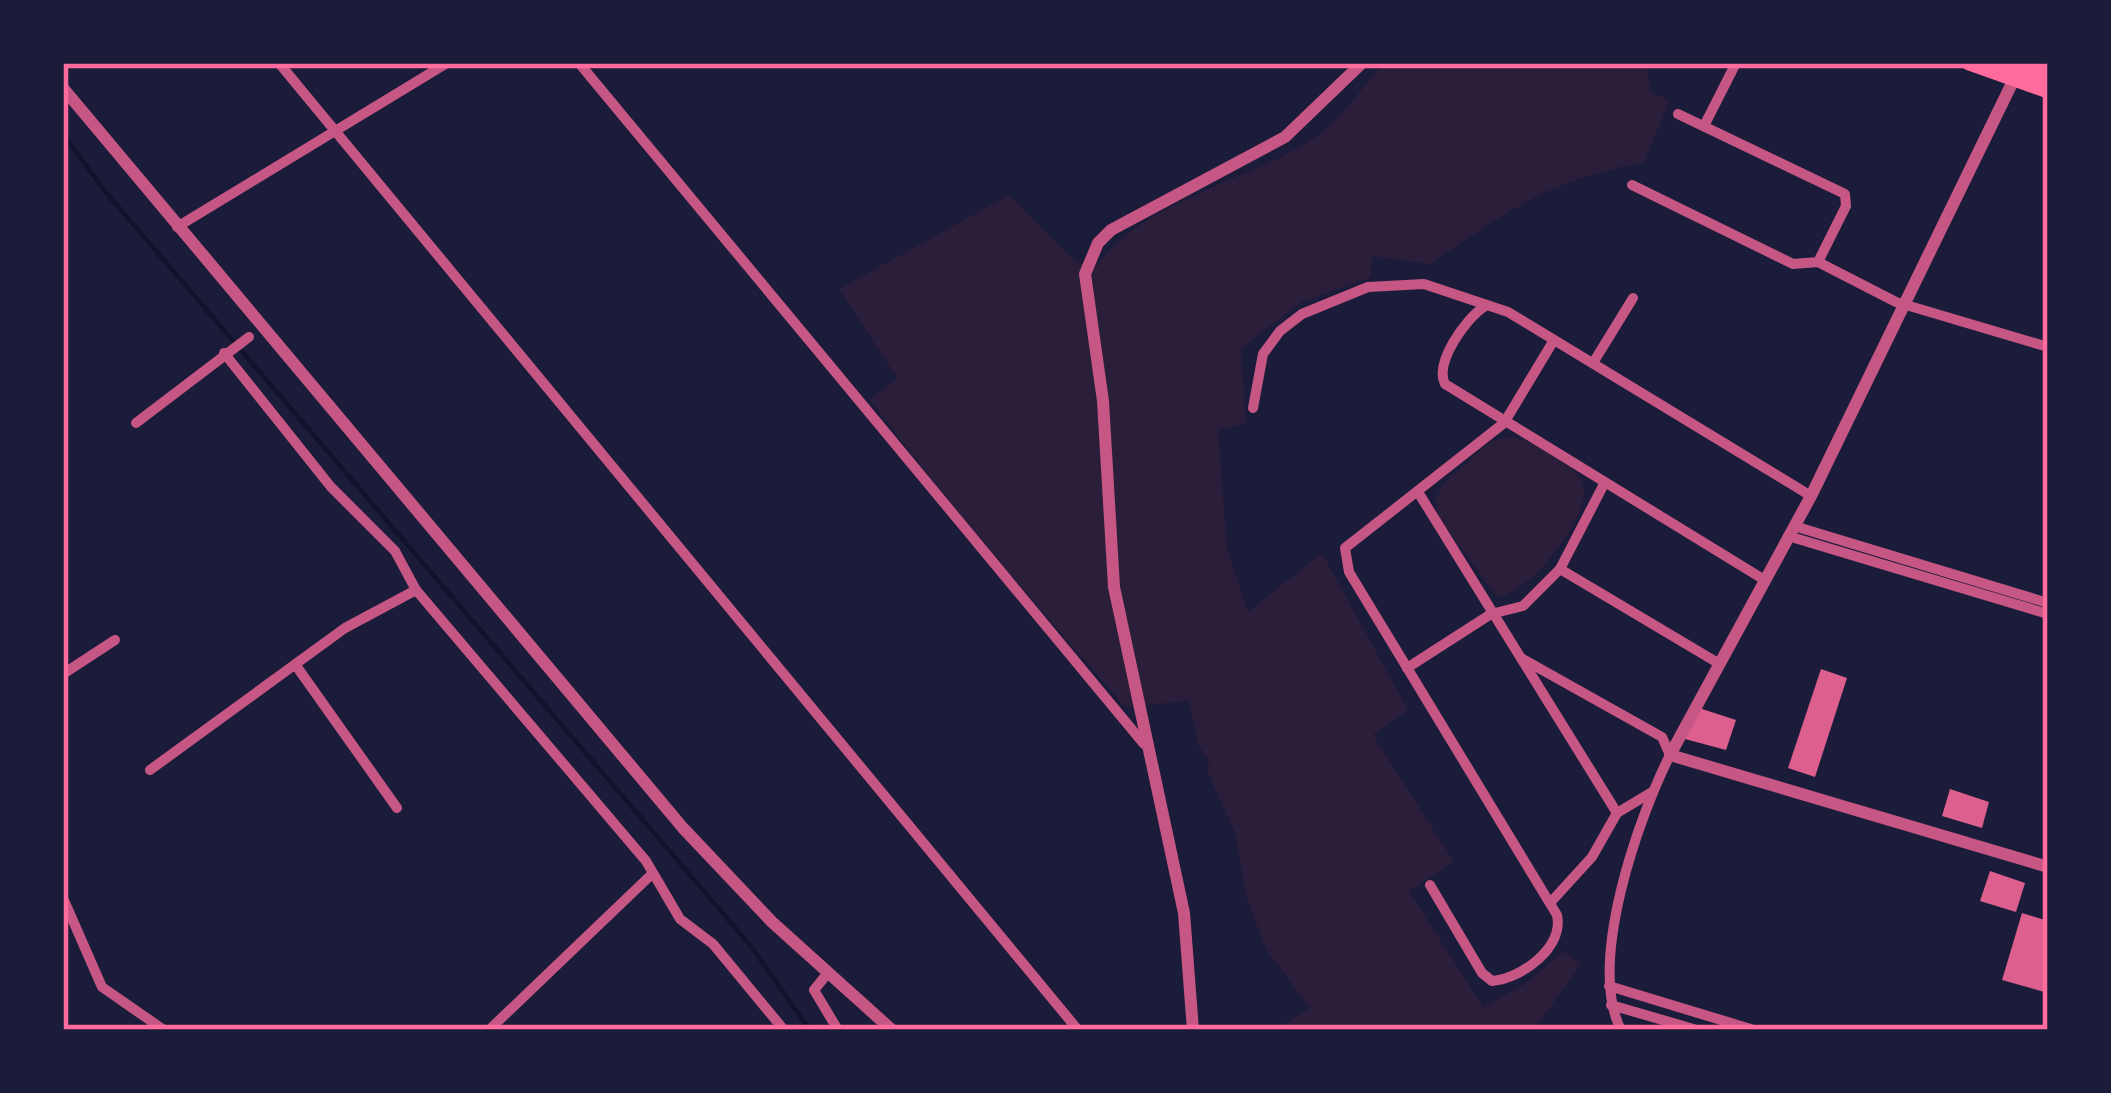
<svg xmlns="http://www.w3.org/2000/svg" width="2111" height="1093" viewBox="0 0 2111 1093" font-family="'IBM Plex Sans',sans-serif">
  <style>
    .green { fill: #2a1e3b }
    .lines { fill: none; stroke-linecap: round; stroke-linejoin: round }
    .stream { stroke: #12122b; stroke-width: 4.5 }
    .building { fill: #dd5f8e }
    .minor { stroke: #c65784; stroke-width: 10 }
    .tertiary { stroke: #c65784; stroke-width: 12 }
    .primary { stroke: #ff6b9d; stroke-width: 15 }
    .neatline { fill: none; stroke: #ff6b9d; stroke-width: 4.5 }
  </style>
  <rect width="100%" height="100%" fill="#1b1b3a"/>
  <!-- green -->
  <g class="green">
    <path d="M1384 63H1646L1651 92 1670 100 1644 162C1546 182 1511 209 1430 264L1372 256 1371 277 1302 302 1241 348 1246 423 1218 430 1227 548 1248 612 1322 553 1408 710 1373 735 1454 862 1409 891 1483 1007 1525 984 1564 951 1581 964 1534 1030H1274L1310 1008 1266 949 1246 896 1235 833 1206 768 1210 762 1198 745 1189 701 1125 707 963 520 869 399 898 379 839 289 1009 195 1075 262 1097 267C1134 203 1259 179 1321 133 1344 115 1364 85 1384 63Z"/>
    <path d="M1513 436C1533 444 1575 463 1583 484 1594 514 1527 596 1497 597L1438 517 1436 499 1443 484 1491 441Z"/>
  </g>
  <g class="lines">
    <!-- stream -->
    <polyline class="stream" points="63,134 103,189 750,945 810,1030"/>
  </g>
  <!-- building -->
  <g class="building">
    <polygon points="1821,669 1847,678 1815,777 1788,768"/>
    <polygon points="1699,708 1736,720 1726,750 1685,739"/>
    <polygon points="1950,789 1989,802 1982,828 1942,816"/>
    <polygon points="1990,871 2025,883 2016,912 1980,901"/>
    <polygon points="2022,913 2048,921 2048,993 2002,980"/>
  </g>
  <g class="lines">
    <!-- minor -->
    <g class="minor">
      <polyline points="279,63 1078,1030"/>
      <polyline points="579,63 1144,744"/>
      <polyline points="1678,114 1845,194 1846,206 1818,262"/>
      <polyline points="1704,126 1736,63"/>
      <polyline points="1632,185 1793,264 1818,262 1896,302 2048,347"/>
      <polyline points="177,227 447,63"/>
      <path d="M1484 307C1466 318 1434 363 1445 384L1763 579"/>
      <polyline points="224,353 331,487 395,551 416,590 646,861 680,919 713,944 784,1030"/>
      <polyline points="1593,363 1633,298"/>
      <polyline points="1253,408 1263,354 1280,331 1302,314 1368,287 1424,284 1508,312 1811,496"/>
      <polyline points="136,423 249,337"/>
      <polyline points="1418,492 1617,813"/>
      <polyline points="1794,526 2048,603"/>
      <polyline points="1788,536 2048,614"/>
      <polyline points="1560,569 1718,663"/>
      <path d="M1521 658 1662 737 1670 755C1638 819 1587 963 1621 1030"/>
      <polyline points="297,667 397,808"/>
      <polyline points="1407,668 1491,614 1523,606 1560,569 1604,484"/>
      <polyline points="63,674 115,640"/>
      <polyline points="150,770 345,628 416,590"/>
      <path d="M1430 885 1482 973 1492 981C1523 978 1564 947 1557 915L1349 572 1345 548 1504 423 1554 340"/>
      <polyline points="63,898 102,987 164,1030"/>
      <polyline points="1550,903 1592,857 1617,813 1652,792"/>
      <polyline points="827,974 814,990 838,1030"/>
      <polyline points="1609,986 1754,1030"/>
      <polyline points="1611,1005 1697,1030"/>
      <polyline points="489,1030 652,874"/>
    </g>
    <!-- tertiary -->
    <g class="tertiary">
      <polyline points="2016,75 1811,496 1670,755 2048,867"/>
      <polyline points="63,88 683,828 772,922 892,1030"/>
      <polyline points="1193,1030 1184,913 1114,587 1103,401 1085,274 1098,243 1111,230 1285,137 1362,63"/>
    </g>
    <!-- primary -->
    <g class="primary">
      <polyline points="1969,63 2048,91"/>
      <polyline points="2010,63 2048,76"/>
    </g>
  </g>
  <!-- border -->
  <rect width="2111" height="1093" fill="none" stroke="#1b1b3a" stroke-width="132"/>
  <rect x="66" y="66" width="1979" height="961" class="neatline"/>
</svg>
